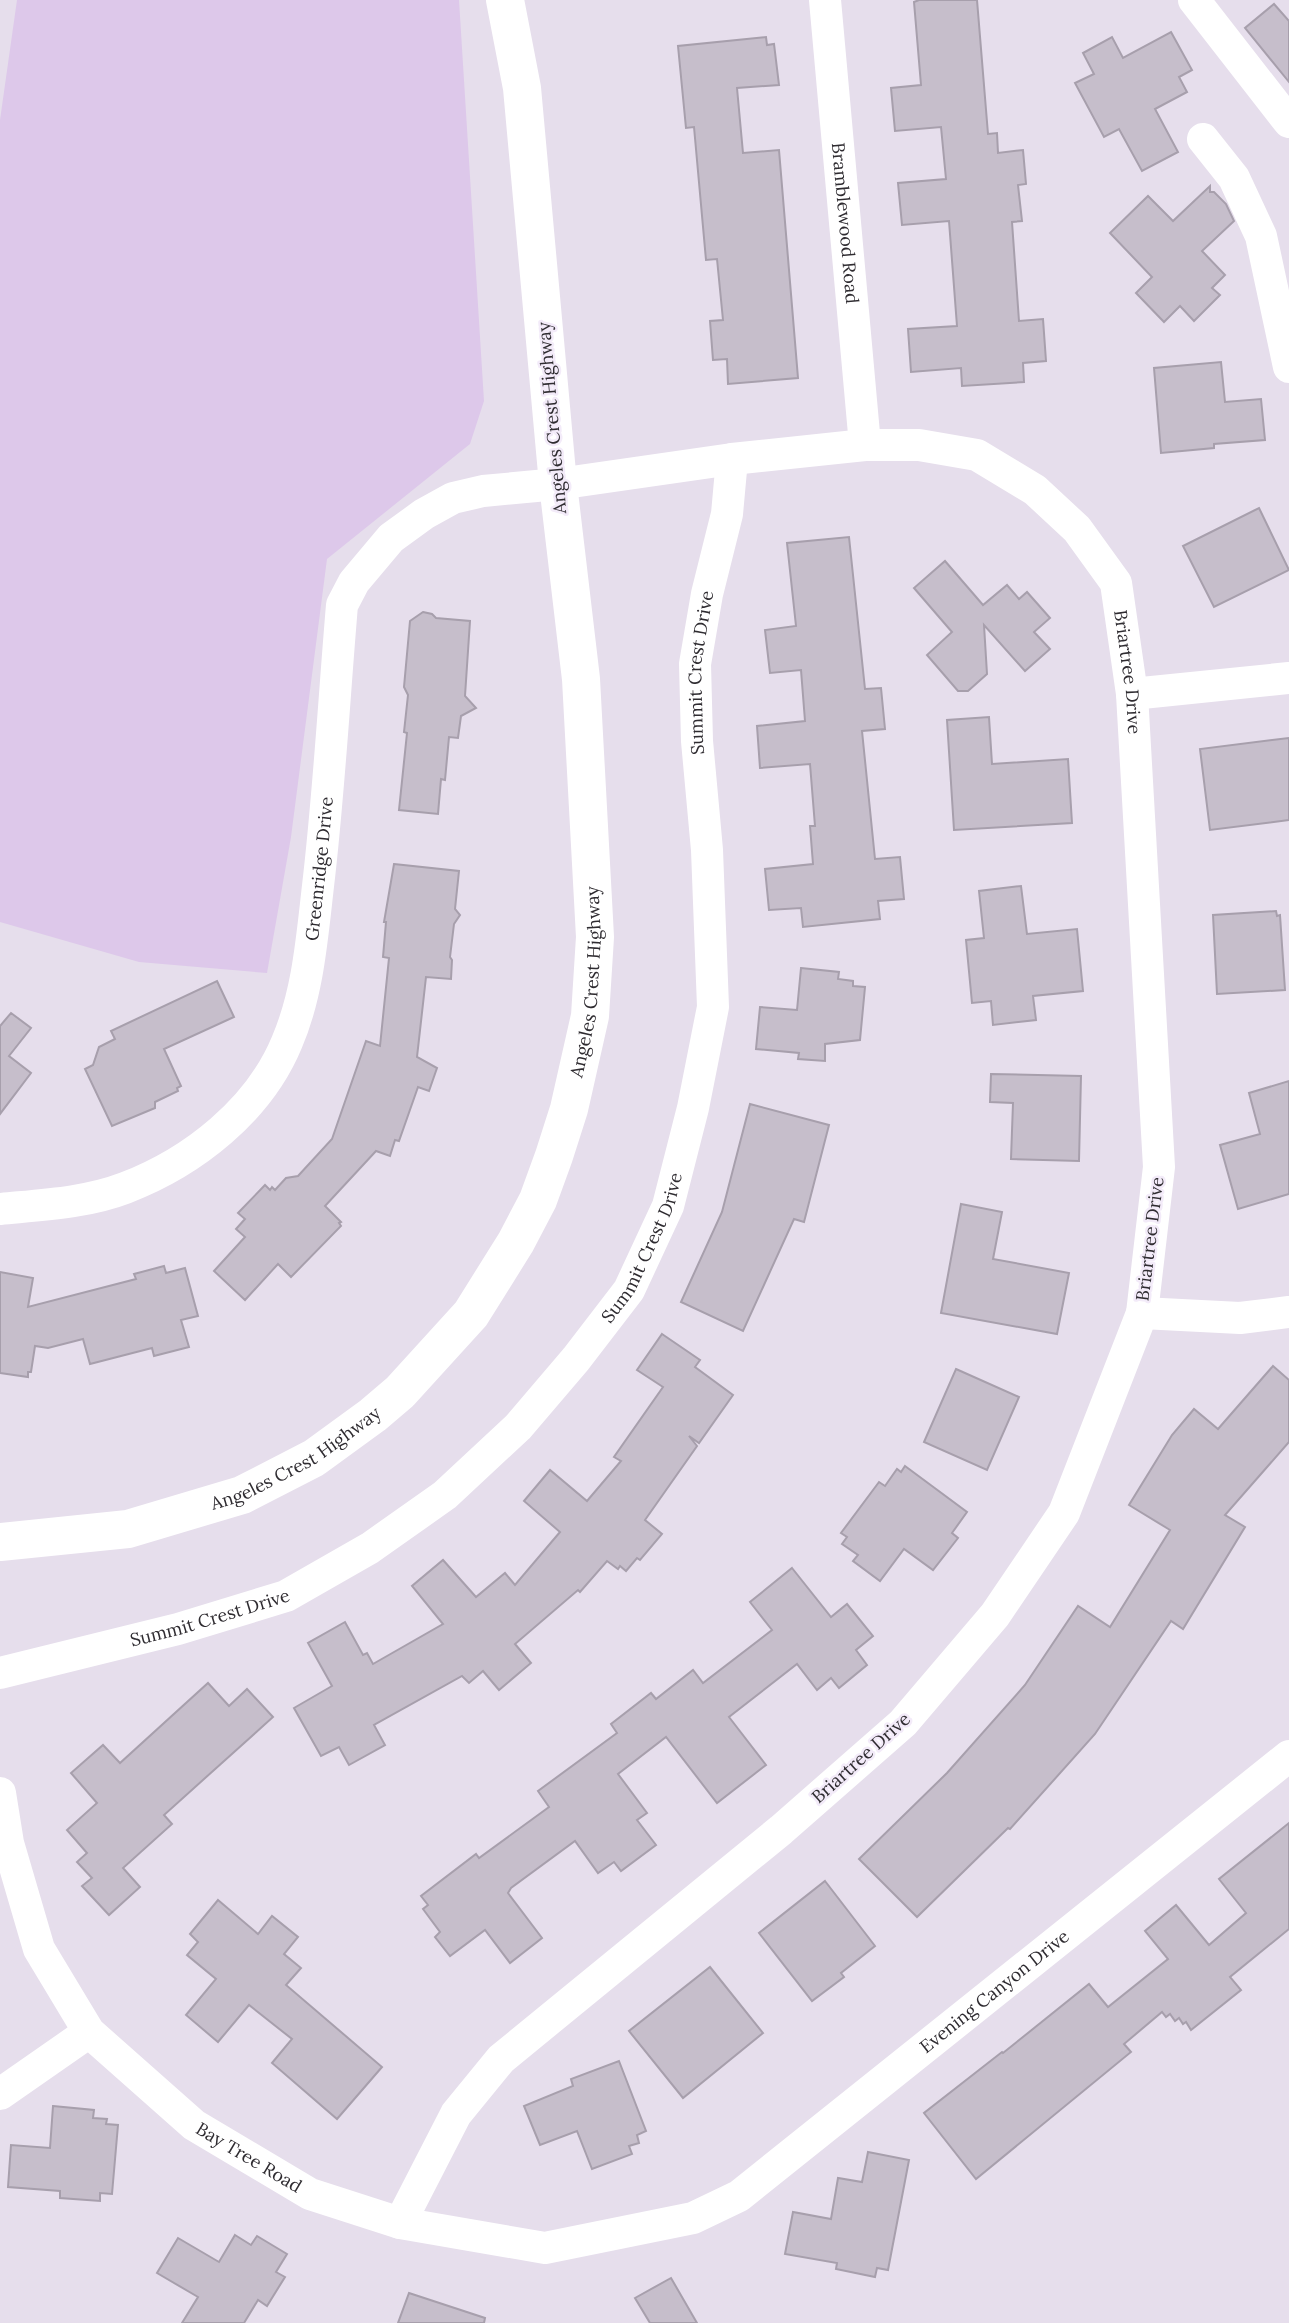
<svg xmlns="http://www.w3.org/2000/svg" width="1289" height="2323" viewBox="0 0 1289 2323" font-family="Lora,serif">
  <style>
    .green { fill: #ddc8ea }
    .building { fill: #c6becb; stroke: #a79fac; stroke-width: 2 }
    .lines { fill: none; stroke-linecap: round; stroke-linejoin: round }
    .street { stroke: #fff; stroke-width: 32 }
    .primary { stroke: #fff; stroke-width: 38 }
    .labels { text-anchor: middle; stroke-width: 5; stroke-linejoin: round; paint-order: stroke }
    .street-label { font-size: 18px; fill: #2f2c31; stroke: #f3ebf9 }
  </style>
  <rect width="100%" height="100%" fill="#e6deec"/>
  <!-- green -->
  <polygon class="green" points="17,0 459,0 484,401 470,444 327,559 291,837 267,973 139,962 0,922 0,120"/>
  <!-- building -->
  <g class="building">
    <polygon points="919,0 977,0 988,134 997,133 998,153 1023,150 1026,184 1018,185 1022,221 1012,222 1019,321 1043,319 1046,361 1023,363 1024,382 962,386 961,368 911,372 908,329 957,326 949,221 902,225 898,183 946,179 941,127 895,131 891,88 921,85 914,2"/>
    <polygon points="1274,4 1289,21 1289,82 1245,28"/>
    <polygon points="1171,32 1192,70 1179,77 1187,92 1155,109 1178,152 1142,171 1119,129 1104,137 1075,83 1094,74 1083,53 1112,37 1123,58"/>
    <polygon points="766,37 767,45 774,44 779,85 737,88 743,153 779,150 798,378 728,384 727,359 713,360 710,321 723,320 717,259 706,260 694,127 686,128 678,46"/>
    <polygon points="1210,186 1210,192 1214,192 1226,204 1234,221 1202,251 1225,275 1212,288 1220,295 1194,321 1180,306 1164,322 1136,293 1152,277 1110,233 1148,196 1173,221"/>
    <polygon points="1221,362 1225,402 1261,399 1265,440 1214,444 1214,448 1161,453 1154,368"/>
    <polygon points="1259,508 1289,570 1214,607 1183,546"/>
    <polygon points="849,537 865,689 881,688 885,729 862,731 875,859 900,857 904,899 878,901 880,919 803,927 801,908 769,910 765,869 813,864 810,826 815,826 810,764 760,768 757,726 805,721 801,670 770,673 765,630 796,626 787,543"/>
    <polygon points="945,561 983,605 1007,585 1019,599 1027,592 1050,618 1034,632 1050,649 1025,671 984,625 987,674 968,691 958,691 927,655 952,632 914,588"/>
    <polygon points="423,612 432,614 436,618 470,621 465,696 476,708 461,716 458,738 449,737 445,780 441,779 438,814 399,810 407,733 404,732 408,695 404,687 410,621"/>
    <polygon points="989,717 992,764 1068,759 1072,823 954,830 947,720"/>
    <polygon points="1289,738 1289,820 1210,830 1200,749"/>
    <polygon points="394,864 459,871 455,909 460,915 454,924 450,957 452,960 451,979 426,977 417,1057 437,1068 429,1091 418,1087 399,1141 395,1140 390,1156 376,1151 325,1206 341,1222 339,1223 341,1226 291,1277 278,1264 245,1300 214,1271 245,1237 236,1229 245,1219 238,1213 265,1185 270,1190 272,1187 275,1190 286,1178 298,1176 332,1139 366,1041 380,1046 389,958 383,957 386,922 384,922"/>
    <polygon points="1021,886 1027,934 1077,929 1083,991 1033,996 1036,1020 993,1025 991,1001 972,1003 966,940 984,938 979,891"/>
    <polygon points="1276,911 1277,916 1280,915 1285,990 1217,994 1213,915"/>
    <polygon points="801,968 839,972 838,979 853,981 853,986 865,987 860,1040 825,1044 825,1061 798,1059 799,1053 756,1049 760,1007 797,1010"/>
    <polygon points="217,981 234,1017 164,1049 181,1086 177,1088 178,1091 155,1102 155,1108 112,1126 85,1069 93,1065 99,1047 115,1039 111,1031"/>
    <polygon points="11,1013 31,1028 9,1056 31,1073 0,1114 0,1026"/>
    <polygon points="991,1074 1081,1076 1079,1161 1011,1159 1013,1103 990,1102"/>
    <polygon points="1289,1081 1289,1194 1238,1209 1220,1145 1260,1134 1249,1093"/>
    <polygon points="750,1104 829,1125 804,1222 794,1219 743,1331 681,1302 722,1212"/>
    <polygon points="961,1204 1002,1212 993,1259 1069,1273 1057,1334 941,1313"/>
    <polygon points="164,1266 166,1273 185,1268 198,1316 181,1320 189,1347 154,1356 152,1348 90,1364 83,1339 48,1348 35,1346 31,1372 28,1372 28,1377 0,1373 0,1272 33,1278 28,1307 136,1279 134,1274"/>
    <polygon points="662,1334 700,1360 695,1367 733,1395 699,1443 689,1436 697,1446 645,1520 662,1534 640,1560 637,1558 626,1571 620,1566 618,1569 607,1561 580,1592 578,1590 515,1644 531,1663 499,1690 483,1671 469,1683 462,1676 374,1725 385,1745 349,1765 339,1747 321,1756 294,1708 332,1686 308,1643 345,1622 363,1655 367,1653 373,1664 443,1624 412,1586 443,1560 476,1597 505,1573 515,1585 560,1532 524,1501 550,1470 587,1501 621,1461 614,1457 663,1387 637,1370"/>
    <polygon points="1273,1366 1289,1380 1289,1442 1225,1515 1245,1527 1183,1629 1171,1621 1095,1734 1010,1829 1008,1828 917,1917 859,1859 947,1773 1025,1685 1078,1606 1110,1627 1170,1530 1129,1505 1172,1435 1194,1409 1218,1429"/>
    <polygon points="956,1369 1019,1397 987,1470 924,1442"/>
    <polygon points="905,1466 967,1512 952,1533 958,1538 933,1570 904,1549 880,1581 853,1561 858,1555 842,1544 847,1537 841,1533 879,1482 885,1486 897,1469 901,1472"/>
    <polygon points="792,1568 831,1617 847,1604 873,1636 856,1650 867,1665 839,1688 831,1678 817,1690 797,1664 729,1717 766,1765 717,1803 666,1737 618,1774 647,1813 637,1820 656,1845 621,1871 614,1862 598,1873 575,1841 511,1888 508,1893 542,1938 510,1963 485,1930 450,1956 435,1937 440,1932 423,1909 428,1905 421,1896 476,1854 479,1858 549,1807 538,1791 617,1733 611,1724 651,1693 656,1699 693,1670 703,1683 772,1630 750,1602"/>
    <polygon points="208,1683 229,1706 247,1689 273,1717 164,1815 172,1824 123,1868 140,1887 109,1915 82,1886 92,1878 77,1862 87,1853 67,1830 97,1803 71,1773 103,1745 120,1763"/>
    <polygon points="1289,1823 1289,1929 1230,1977 1241,1990 1191,2030 1186,2022 1183,2024 1179,2018 1175,2021 1170,2014 1166,2017 1162,2012 1124,2044 1131,2052 976,2179 924,2113 1002,2052 1003,2053 1089,1984 1108,2007 1168,1959 1145,1931 1176,1905 1209,1945 1246,1913 1219,1879"/>
    <polygon points="825,1881 875,1946 841,1973 844,1977 812,2001 759,1933"/>
    <polygon points="218,1900 258,1934 272,1916 298,1937 284,1954 301,1968 286,1985 382,2067 337,2119 272,2063 292,2039 249,2005 218,2042 186,2015 216,1979 187,1955 198,1942 190,1934"/>
    <polygon points="710,1967 763,2033 683,2098 629,2031"/>
    <polygon points="619,2061 646,2131 637,2135 639,2143 629,2146 632,2154 592,2169 577,2131 540,2145 524,2106 573,2086 571,2079"/>
    <polygon points="53,2106 94,2110 93,2118 107,2119 106,2124 118,2125 112,2194 100,2193 100,2201 60,2198 60,2191 8,2187 11,2145 50,2148"/>
    <polygon points="868,2152 909,2160 888,2270 877,2268 875,2277 836,2269 837,2263 785,2254 793,2212 831,2219 838,2178 862,2182"/>
    <polygon points="235,2235 251,2245 257,2236 287,2254 276,2272 285,2277 267,2306 258,2300 244,2323 182,2323 198,2297 157,2273 178,2238 219,2262"/>
    <polygon points="671,2278 697,2323 650,2323 635,2298"/>
    <polygon points="409,2293 485,2318 484,2323 398,2323"/>
  </g>
  <g class="lines">
    <!-- street -->
    <g class="street">
      <path id="s1" d="M825 0 865 445"/>
      <polyline points="1194,0 1289,122"/>
      <polyline points="1203,139 1234,178 1261,236 1289,367"/>
      <polyline points="1132,694 1289,678"/>
      <path id="s2" d="M0 1209C41 1205 86 1203 125 1188 193 1162 259 1110 287 1042 308 993 312 938 318 886 329 793 334 699 342 605L354 582 391 538 424 514 453 498 483 491 558 484 732 459 865 445H919L977 455 1035 490 1077 529 1116 583 1132 694 1159 1167 1142 1313 1064 1513 995 1615 903 1723 781 1830 501 2059 456 2114 400 2223"/>
      <polyline points="1142,1313 1240,1318 1289,1312"/>
      <path id="s3" d="M0 1673 178 1629 286 1596 370 1548 445 1495 518 1427 576 1359 629 1290 668 1206 693 1108 713 1007 707 850 697 741 695 664 707 594 727 514 732 459"/>
      <path id="s4" d="M0 1793 8 1843 39 1949 89 2032 194 2125 310 2194 400 2223 545 2248 693 2218 739 2196 1289 1756"/>
      <polyline points="0,2094 89,2032"/>
    </g>
    <!-- primary -->
    <path class="primary" id="s5" d="M0 1542 128 1529 242 1495 314 1458 373 1415 400 1392 471 1314 516 1242 538 1200 554 1156 569 1109 590 1016 595 937 581 679 558 484 522 88 505 0"/>
  </g>
  <g class="labels">
    <!-- street labels -->
    <g class="street-label">
      <text dy="6" stroke="none"><textPath href="#s1" startOffset="224">Bramblewood Road</textPath></text>
      <text transform="translate(552 418) rotate(-95)" y="6">Angeles Crest Highway</text>
      <text dy="6" stroke="none"><textPath href="#s3" startOffset="1393">Summit Crest Drive</textPath></text>
      <text dy="6" stroke="none"><textPath href="#s2" startOffset="1760">Briartree Drive</textPath></text>
      <text dy="6" stroke="none"><textPath href="#s2" startOffset="528">Greenridge Drive</textPath></text>
      <text dy="6" stroke="none"><textPath href="#s5" startOffset="900">Angeles Crest Highway</textPath></text>
      <text transform="translate(1150 1239) rotate(-83)" y="6">Briartree Drive</text>
      <text dy="6" stroke="none"><textPath href="#s3" startOffset="805">Summit Crest Drive</textPath></text>
      <text dy="6" stroke="none"><textPath href="#s5" startOffset="312">Angeles Crest Highway</textPath></text>
      <text dy="6" stroke="none"><textPath href="#s3" startOffset="217">Summit Crest Drive</textPath></text>
      <text transform="translate(861 1758) rotate(-42)" y="6">Briartree Drive</text>
      <text dy="6" stroke="none"><textPath href="#s4" startOffset="1304">Evening Canyon Drive</textPath></text>
      <text dy="6" stroke="none"><textPath href="#s4" startOffset="462">Bay Tree Road</textPath></text>
    </g>
  </g>
</svg>
